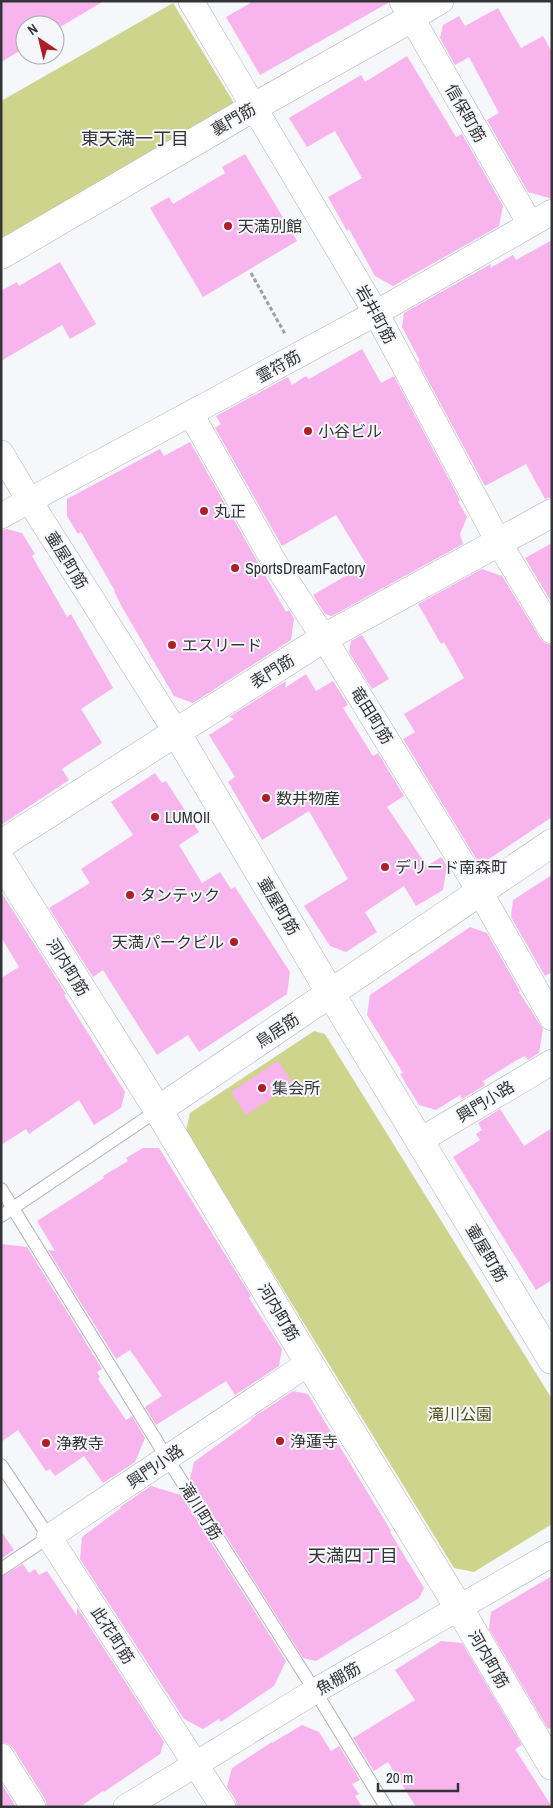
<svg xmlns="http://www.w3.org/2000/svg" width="553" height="1808" viewBox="0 0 553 1808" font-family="'Archivo Narrow','Noto Sans JP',sans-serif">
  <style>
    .green { fill: #cfd48c }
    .building { fill: #f8b4ed }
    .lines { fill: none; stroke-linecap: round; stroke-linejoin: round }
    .service-casing { stroke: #b0b2b5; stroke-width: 14 }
    .minor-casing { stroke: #b0b2b5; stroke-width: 26 }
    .tertiary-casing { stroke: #b0b2b5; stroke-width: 29 }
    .path { stroke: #9e9fa2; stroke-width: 3; stroke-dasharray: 4 2.5; stroke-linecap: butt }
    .service { stroke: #fff; stroke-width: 12 }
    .minor { stroke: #fff; stroke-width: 25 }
    .tertiary { stroke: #fff; stroke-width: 28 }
    .poi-dot { fill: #af1d29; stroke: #f5f7fb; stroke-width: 2 }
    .labels { text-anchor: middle; stroke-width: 4; stroke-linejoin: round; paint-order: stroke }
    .street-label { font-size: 16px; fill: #333436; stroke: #f5f7fb }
    .poi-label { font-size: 16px; fill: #333436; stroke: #f5f7fb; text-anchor: start }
    .park-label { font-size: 16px; fill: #505213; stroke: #f5f7fb }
    .neighbourhood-label { font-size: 18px; fill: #333436; stroke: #f5f7fb }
  </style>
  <rect width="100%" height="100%" fill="#f5f7fb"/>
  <!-- green -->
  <g class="green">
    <polygon points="173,3 237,108 1,240 1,101"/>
    <polygon points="314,1031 325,1034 552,1399 552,1524 474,1572 454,1568 186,1131 190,1113"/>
  </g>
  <!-- building -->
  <g class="building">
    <polygon points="1,1 104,1 55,30 55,25 25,25 25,48 1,62"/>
    <polygon points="254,1 388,1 388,3 260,75 226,17"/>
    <polygon points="498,8 521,48 543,36 552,52 552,198 549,198 528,192 487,120 499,113 469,57 455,65 440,38 443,25 459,16 465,26"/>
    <polygon points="407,56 456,137 462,134 503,206 499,226 393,286 375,276 349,229 347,231 328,197 362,178 335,131 307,147 289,118 361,75 365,82"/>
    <polygon points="245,154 297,241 203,297 150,208 169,197 173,204 225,173 222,167"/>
    <polygon points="552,240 552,497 545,499 526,464 485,486 418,362 420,361 402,327 404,313 491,264 490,268 513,255 516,260"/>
    <polygon points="60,262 96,324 70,339 62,325 1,361 1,291 17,282 19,286"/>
    <polygon points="362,349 381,383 394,376 460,500 458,501 467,517 460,534 463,544 332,616 325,614 313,595 366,564 336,515 282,546 215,428 221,424 216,416 288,377 292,385 306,376 309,379"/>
    <polygon points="190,442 286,612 289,610 294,619 291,640 193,703 174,696 122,607 114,591 115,591 81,532 78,534 67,516 67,499 160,449 164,456"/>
    <polygon points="7,529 22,533 35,554 32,556 67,617 71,614 113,688 81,709 102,743 62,769 69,780 1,825 1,530"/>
    <polygon points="552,543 552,603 525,558"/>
    <polygon points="482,569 502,576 540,638 545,643 552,645 552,817 486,861 477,860 403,739 415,732 404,714 464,678 444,642 441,644 418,604"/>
    <polygon points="362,635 389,679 372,689 349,652 351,641"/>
    <polygon points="306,674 316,691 333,681 348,705 343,708 373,756 378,753 404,796 387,807 427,866 441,857 447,866 443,890 416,906 404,886 365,912 377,932 346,952 330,946 304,906 348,879 309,811 262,840 228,782 235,777 209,735 234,719 229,717 286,681 285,688"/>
    <polygon points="155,773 162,783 166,781 199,832 179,845 202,883 220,872 231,889 235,887 290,972 287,994 199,1052 188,1035 157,1055 103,970 93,977 49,908 90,883 81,869 133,835 111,802"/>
    <polygon points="552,875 552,972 545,976 511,917 513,900"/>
    <polygon points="1,892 66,994 64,995 125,1092 121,1108 94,1125 79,1100 29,1134 26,1129 1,1145 1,978 19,967 1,937"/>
    <polygon points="470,927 487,933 520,991 519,992 543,1029 539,1053 528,1060 525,1056 517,1060 483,1081 485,1085 462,1099 460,1095 436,1110 419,1105 400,1074 403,1073 367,1015 370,995"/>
    <polygon points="278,1061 293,1084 246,1115 231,1092"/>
    <polygon points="500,1109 524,1146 552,1128 552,1280 536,1290 453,1157 480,1140 476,1134 482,1130 478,1123"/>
    <polygon points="143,1148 159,1148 251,1296 249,1298 282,1349 279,1366 235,1395 226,1381 156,1425 145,1407 162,1396 130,1350 116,1359 48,1250 55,1251 37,1221 104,1178 103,1176 128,1161 126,1158"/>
    <polygon points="1,1244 27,1247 102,1369 97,1372 100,1377 98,1379 126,1420 132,1416 145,1438 135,1462 103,1483 84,1456 55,1476 50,1469 46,1471 18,1430 1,1442"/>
    <polygon points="293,1391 308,1394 391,1531 390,1532 424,1588 419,1598 316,1661 303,1658 190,1479 194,1462 252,1420 251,1419"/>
    <polygon points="151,1486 181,1495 286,1661 274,1686 221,1722 219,1719 203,1729 184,1719 80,1559 82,1537 121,1508 120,1507"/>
    <polygon points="1,1531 14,1550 1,1559"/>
    <polygon points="23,1564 29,1573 35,1569 39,1575 47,1571 77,1616 77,1607 164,1742 160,1754 104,1792 103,1791 80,1807 47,1807 45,1799 13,1748 8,1744 1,1742 1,1577"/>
    <polygon points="552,1576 552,1727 548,1729 489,1629 491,1612"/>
    <polygon points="441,1641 462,1643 522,1745 515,1749 552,1807 416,1807 388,1762 374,1771 353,1738 415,1700 395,1670"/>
    <polygon points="302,1725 319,1732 331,1751 339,1746 360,1780 352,1784 359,1794 355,1796 362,1807 237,1807 235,1799 227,1787 232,1768 272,1742 272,1743"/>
    <polygon points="1,1783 16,1807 1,1807"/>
  </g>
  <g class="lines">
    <!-- service casing -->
    <g class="service-casing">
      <g id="service">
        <polyline points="1,1189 167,1458 315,1691 386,1807"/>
        <polyline points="1,1216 158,1110"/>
        <polyline points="1,1465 49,1537 1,1569"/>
      </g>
    </g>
    <!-- minor casing -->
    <g class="minor-casing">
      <g id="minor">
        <polyline points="191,1 376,313 499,543 552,631"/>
        <polyline points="402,1 530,224"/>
        <polyline points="412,18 441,1"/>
        <polyline points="191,414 273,560 324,638 480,892 552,1018"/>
        <polyline points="1,453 29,500 176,732"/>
        <polyline points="1,516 376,313 552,212"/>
        <polyline points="419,1141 552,1062"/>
        <polyline points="1,1756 33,1807"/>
        <polyline points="126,1807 315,1691 552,1554"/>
        <polyline points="223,1807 49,1537 309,1363"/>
      </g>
    </g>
    <!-- tertiary casing -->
    <g class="tertiary-casing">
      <g id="tertiary">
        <polyline points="1,255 254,107 412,18"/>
        <polyline points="176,732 331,994 552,1360"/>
        <polyline points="1,844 324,638 552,513"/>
        <polyline points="1,861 158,1110 309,1363 459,1608 552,1766"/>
        <polyline points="158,1110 552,843"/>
      </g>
    </g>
    <!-- path -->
    <polyline class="path" points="251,273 285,334"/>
    <!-- service -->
    <use href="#service" class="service"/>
    <!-- minor -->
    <use href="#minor" class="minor"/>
    <!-- tertiary -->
    <use href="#tertiary" class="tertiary"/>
  </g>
  <!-- markers -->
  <g class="poi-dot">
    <circle cx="228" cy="226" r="5"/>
    <circle cx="308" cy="431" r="5"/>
    <circle cx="204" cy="511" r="5"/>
    <circle cx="235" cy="568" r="5"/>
    <circle cx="172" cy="645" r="5"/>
    <circle cx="266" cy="798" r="5"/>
    <circle cx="155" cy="817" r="5"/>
    <circle cx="385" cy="867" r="5"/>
    <circle cx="130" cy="895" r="5"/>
    <circle cx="234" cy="942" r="5"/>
    <circle cx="262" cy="1088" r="5"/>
    <circle cx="280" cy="1441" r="5"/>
    <circle cx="46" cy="1443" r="5"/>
  </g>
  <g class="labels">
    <!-- street labels -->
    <g class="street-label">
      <text transform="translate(466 113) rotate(60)" y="6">信保町筋</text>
      <text transform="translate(233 119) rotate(-30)" y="6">裏門筋</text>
      <text transform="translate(376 314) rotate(61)" y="6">岩井町筋</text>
      <text transform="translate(278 366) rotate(-29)" y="6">霊符筋</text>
      <text transform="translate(67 560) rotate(58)" y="6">壷屋町筋</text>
      <text transform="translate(272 671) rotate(-32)" y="6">表門筋</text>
      <text transform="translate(372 715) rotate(58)" y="6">竜田町筋</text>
      <text transform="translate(279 906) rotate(59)" y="6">壷屋町筋</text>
      <text transform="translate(68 967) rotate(58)" y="6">河内町筋</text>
      <text transform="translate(277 1030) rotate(-34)" y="6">鳥居筋</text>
      <text transform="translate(485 1101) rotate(-31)" y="6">興門小路</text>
      <text transform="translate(487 1253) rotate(59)" y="6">壷屋町筋</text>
      <text transform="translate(279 1312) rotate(59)" y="6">河内町筋</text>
      <text transform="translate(155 1466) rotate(-34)" y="6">興門小路</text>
      <text transform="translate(201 1511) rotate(58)" y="6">滝川町筋</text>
      <text transform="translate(113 1635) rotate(57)" y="6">此花町筋</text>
      <text transform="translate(489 1659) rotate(60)" y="6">河内町筋</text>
      <text transform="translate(338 1678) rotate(-30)" y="6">魚棚筋</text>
    </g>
    <!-- poi labels -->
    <g class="poi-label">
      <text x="238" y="232">天満別館</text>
      <text x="318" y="437">小谷ビル</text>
      <text x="214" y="517">丸正</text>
      <text x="245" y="574">SportsDreamFactory</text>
      <text x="182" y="651">エスリード</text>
      <text x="276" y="804">数井物産</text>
      <text x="165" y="823">LUMOII</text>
      <text x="395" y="873">デリード南森町</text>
      <text x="140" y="901">タンテック</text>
      <text x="224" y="948" text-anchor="end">天満パークビル</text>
      <text x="272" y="1094">集会所</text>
      <text x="290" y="1447">浄蓮寺</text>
      <text x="56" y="1449">浄教寺</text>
    </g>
    <!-- park labels -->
    <g class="park-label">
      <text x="460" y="1420">滝川公園</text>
    </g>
    <!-- neighbourhood labels -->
    <g class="neighbourhood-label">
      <text x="135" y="145">東天満一丁目</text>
      <text x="353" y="1562">天満四丁目</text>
    </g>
  </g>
  <!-- border -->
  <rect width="553" height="1808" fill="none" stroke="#333436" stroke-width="5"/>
  <!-- north arrow -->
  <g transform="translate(40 40) rotate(325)"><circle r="24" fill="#f5f7fb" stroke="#a7a9ac"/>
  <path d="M0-4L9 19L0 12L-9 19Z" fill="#af1d29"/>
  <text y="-8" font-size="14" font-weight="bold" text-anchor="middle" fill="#333436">N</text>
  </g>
  <!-- scale -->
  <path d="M378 1783v8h80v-8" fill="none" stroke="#333436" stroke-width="2.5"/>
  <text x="386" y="1783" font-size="15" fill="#333436" stroke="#f5f7fb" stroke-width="4" paint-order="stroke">20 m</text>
</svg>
